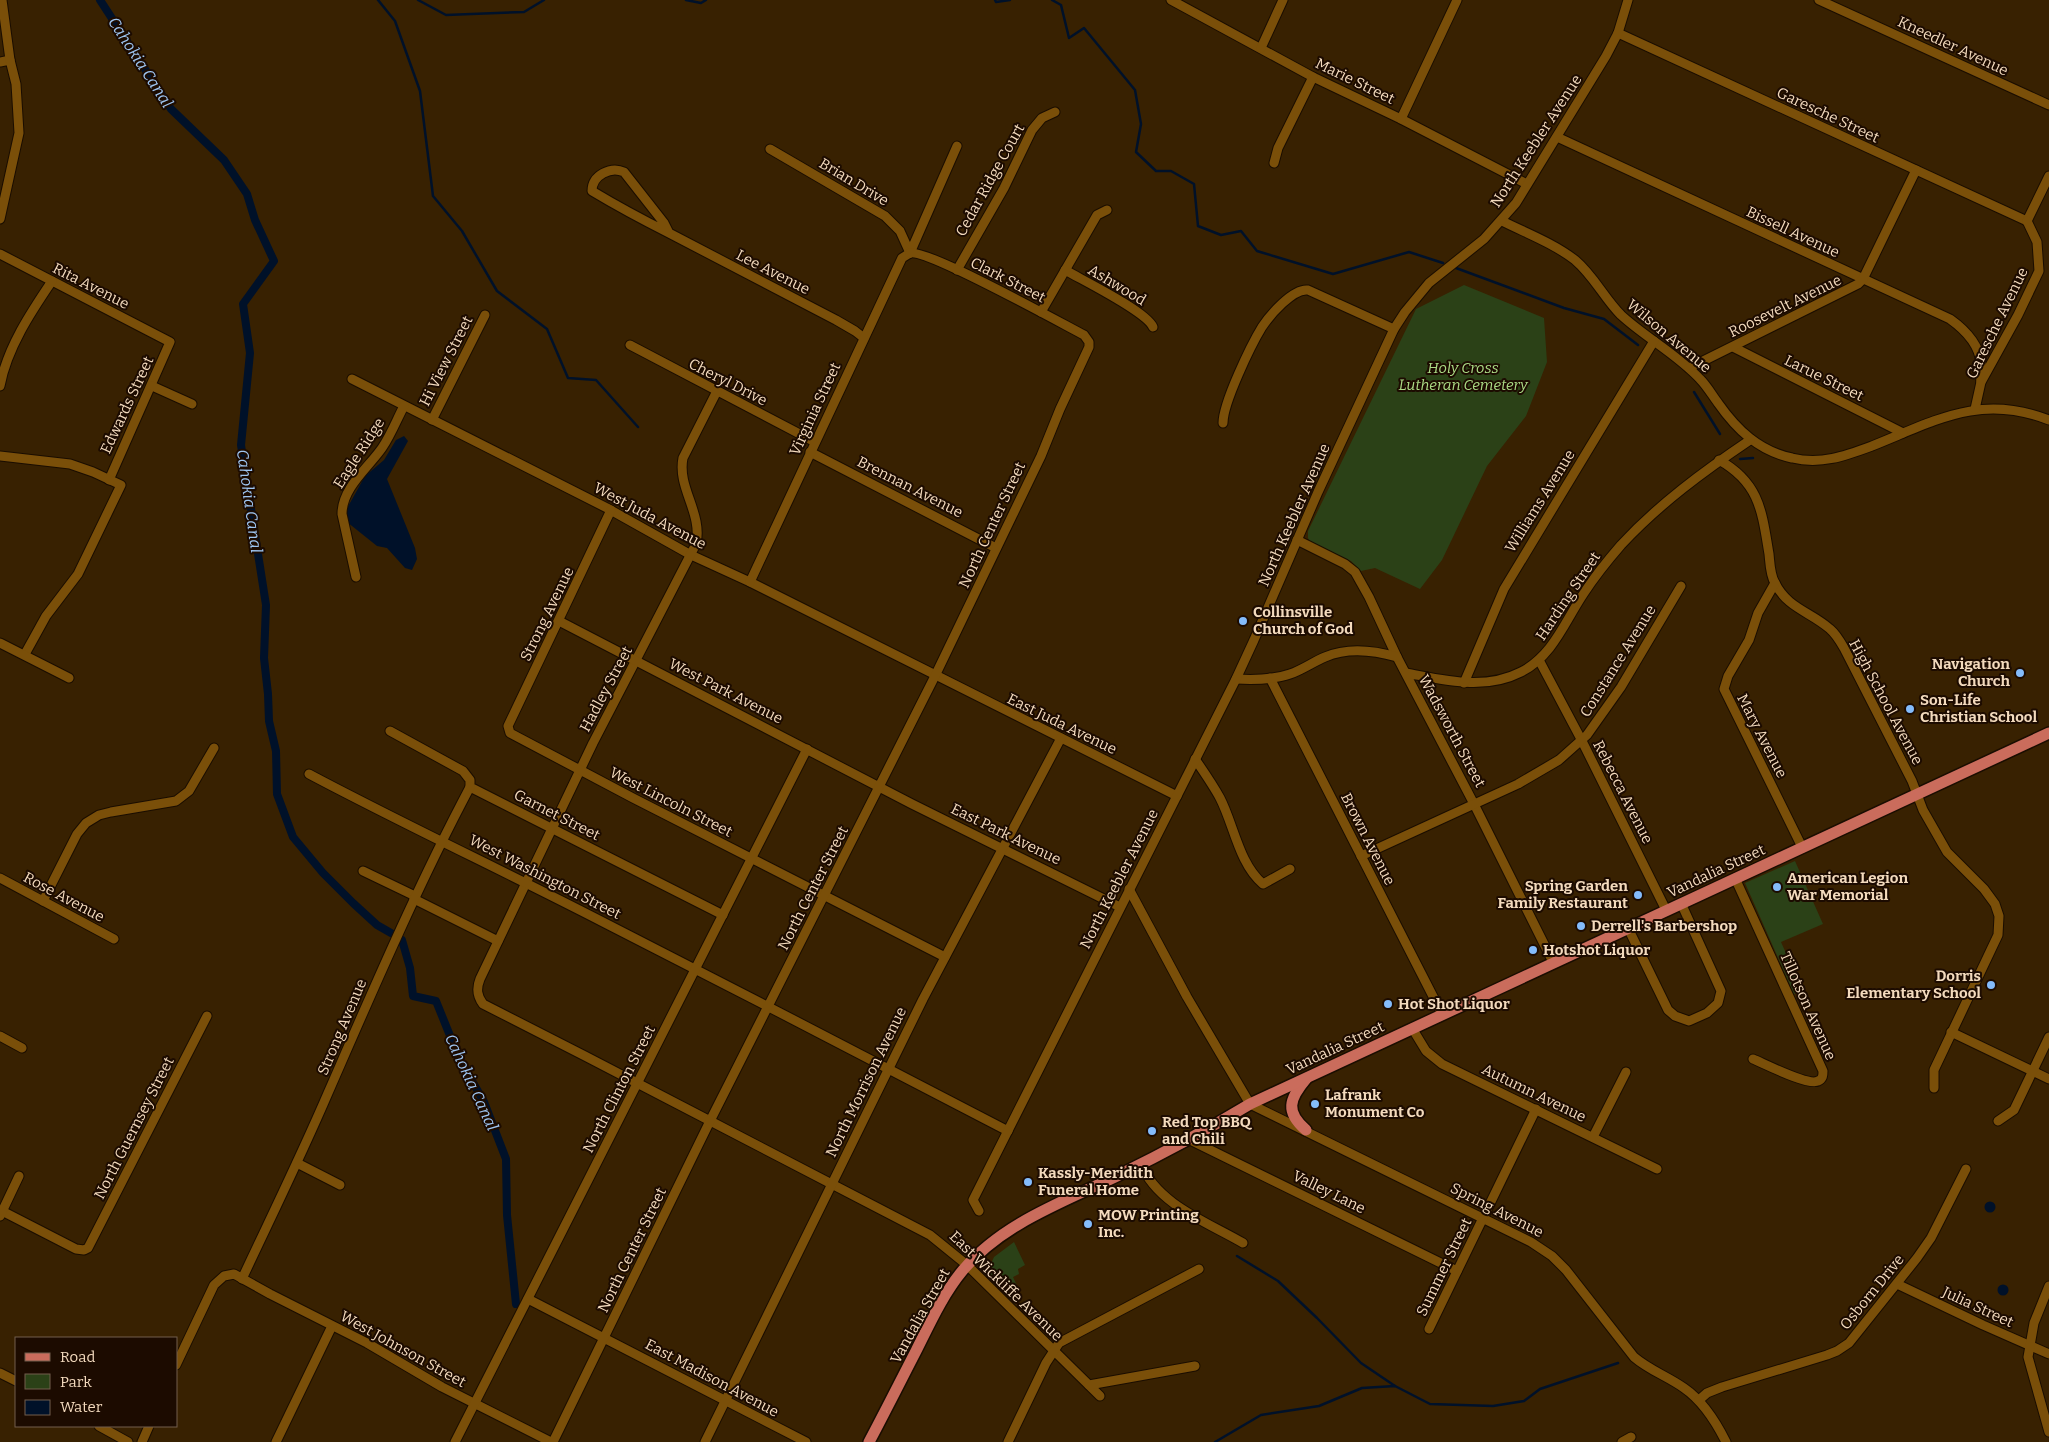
<svg xmlns="http://www.w3.org/2000/svg" width="2049" height="1442" viewBox="0 0 2049 1442" font-family="Bitter,serif">
  <style>
    .green { fill: #2b4117 }
    .water { fill: #001129 }
    .lines { fill: none; stroke-linecap: round; stroke-linejoin: round }
    .stream { stroke: #001129; stroke-width: 2.5 }
    .canal { stroke: #001129; stroke-width: 8 }
    .minor-casing { stroke: #1a0d00; stroke-width: 11 }
    .major-casing { stroke: #1a0d00; stroke-width: 14 }
    .minor { stroke: #7a4f09; stroke-width: 9 }
    .major { stroke: #ca6c5c; stroke-width: 11 }
    .poi-dot { fill: #84bcfb; stroke: #1c0b00; stroke-width: 2 }
    .labels { text-anchor: middle; stroke-width: 4; stroke-linejoin: round; paint-order: stroke }
    .street-label { font-size: 15px; fill: #f3dabd; stroke: #1c0b00 }
    .park-label { font-size: 15px; font-style: italic; fill: #abdb85; stroke: #1c0b00 }
    .poi-label { font-size: 15px; font-weight: bold; fill: #f3dabd; stroke: #1c0b00; text-anchor: start }
    .water-label { font-size: 16px; font-style: italic; fill: #9ec5f1; stroke: #1c0b00 }
  </style>
  <rect width="100%" height="100%" fill="#382101"/>
  <!-- green -->
  <g class="green">
    <polygon points="1464,285 1544,318 1547,362 1526,416 1487,466 1442,560 1420,589 1375,568 1361,571 1351,561 1310,542 1308,538 1308,531 1416,309"/>
    <polygon points="1795,861 1823,924 1781,942 1798,980 1795,982 1799,992 1794,994 1745,883"/>
    <polygon points="1014,1242 1025,1265 1018,1269 1019,1274 1013,1277 1020,1292 1011,1296 991,1275 989,1268 994,1257"/>
  </g>
  <!-- water -->
  <g class="water">
    <polygon points="404,436 408,441 387,479 415,548 417,559 412,570 405,568 387,548 377,546 347,522 346,510 365,476 384,460 396,440"/>
    <circle cx="1990" cy="1207" r="5.5"/>
    <circle cx="2003" cy="1290" r="5.5"/>
  </g>
  <g class="lines">
    <!-- stream -->
    <g class="stream">
      <polyline points="378,0 395,21 420,91 433,196 462,231 497,291 547,329 568,378 596,380 638,427"/>
      <polyline points="418,0 446,15 524,12 544,0"/>
      <polyline points="686,0 701,3 706,0"/>
      <polyline points="995,0 996,2 1010,0"/>
      <polyline points="1052,0 1061,5 1069,38 1084,28 1135,90 1141,124 1136,152 1156,171 1171,171 1194,184 1198,226 1221,235 1241,231 1257,251 1333,274 1409,252 1443,263"/>
      <polyline points="1456,268 1564,308 1604,319 1638,345"/>
      <polyline points="1694,392 1720,434"/>
      <polyline points="1740,459 1753,458"/>
      <polyline points="1237,1256 1278,1281 1317,1318 1361,1363 1395,1386"/>
      <polyline points="1215,1442 1261,1415 1319,1406 1362,1388 1395,1386 1430,1404 1493,1406 1524,1401 1540,1389 1618,1363"/>
    </g>
    <!-- canal -->
    <g class="canal">
      <polyline points="100,0 171,109 224,160 247,194 255,220 274,261 243,304 250,353 241,445 266,605 264,658 268,694 269,721 276,751 277,794 293,837 323,873 353,903 377,925 391,933"/>
      <polyline points="402,940 410,968 413,996 436,1001 459,1058 484,1102 506,1159 507,1215 516,1304"/>
    </g>
    <!-- minor casing -->
    <g class="minor-casing">
      <g id="minor">
        <polyline points="1171,0 1313,77 1401,119 1527,184"/>
        <polyline points="1819,0 2049,105"/>
        <polyline points="1618,33 2027,221"/>
        <polyline points="1261,48 1283,0"/>
        <polyline points="0,62 10,60"/>
        <polyline points="1401,119 1457,0"/>
        <path d="M1557 137 1950 319C1964 329 1979 344 1981 363 1982 369 1980 376 1981 382"/>
        <polyline points="770,149 885,216 900,231 910,253"/>
        <polyline points="1274,163 1278,148 1313,77"/>
        <polyline points="0,219 19,133 16,84 10,60 2,0"/>
        <path d="M1502 221C1526 233 1553 243 1575 260 1594 276 1604 298 1621 315 1646 338 1677 354 1700 379 1707 386 1712 395 1718 403 1737 430 1759 451 1792 458 1821 465 1845 456 1872 446 1935 421 1980 393 2049 420"/>
        <polyline points="2027,221 2049,176"/>
        <path d="M669 233 664 223 624 172C611 166 592 175 592 191 617 206 643 220 669 233L836 320 855 331 864 338"/>
        <polyline points="910,253 957,146"/>
        <polyline points="0,254 170,342 109,480"/>
        <polyline points="957,270 1004,188 1032,130 1042,118 1055,112"/>
        <path d="M1065 270C1082 280 1146 311 1153 327"/>
        <polyline points="1041,312 1097,215 1107,210"/>
        <polyline points="630,345 815,442"/>
        <polyline points="1733,347 1903,433"/>
        <polyline points="1689,368 1858,284 1863,279 1916,170"/>
        <polyline points="352,379 607,508 691,555 750,582 1177,796"/>
        <path d="M0 386C7 348 31 312 52 281"/>
        <polyline points="152,386 192,404"/>
        <path d="M717 391 683 458C677 488 703 513 696 544L593 743 480 979C476 989 477 996 483 1004L585 1056 930 1235 967 1265 1100 1396"/>
        <polyline points="1975,409 1981,382 2018,315 2039,271 2037,242 2027,221"/>
        <polyline points="432,420 485,315"/>
        <path d="M1223 423C1223 403 1251 345 1262 327 1270 315 1293 288 1308 290L1394 329"/>
        <polyline points="810,452 996,548"/>
        <polyline points="0,456 70,464 93,472 121,485 78,574 46,616 25,654"/>
        <path d="M1719 460C1760 483 1762 512 1769 554 1770 563 1770 575 1775 583 1787 608 1811 612 1830 629 1836 634 1840 641 1844 648L1912 781 1923 810 1947 852 1984 889 1995 904 1999 916 1998 935 1934 1070V1088"/>
        <polyline points="611,510 508,726 510,733 633,798 945,957"/>
        <polyline points="1297,540 1345,564 1355,572 1369,597 1397,657 1474,804 1553,962"/>
        <path d="M356 577 342 514C342 488 368 468 382 448 391 435 397 419 404 406"/>
        <polyline points="750,582 902,258 910,253"/>
        <polyline points="1775,583 1758,613 1749,640 1728,676 1724,689 1802,847"/>
        <polyline points="559,621 912,804 1120,907"/>
        <polyline points="0,643 69,678"/>
        <polyline points="1539,660 1582,741 1666,910"/>
        <path d="M1406 673C1444 680 1484 691 1521 672 1553 656 1565 621 1584 593 1595 576 1608 560 1621 545 1659 504 1704 471 1750 440"/>
        <polyline points="1270,678 1442,1014"/>
        <path d="M1236 679C1254 680 1273 680 1290 674 1302 670 1313 662 1325 657 1348 647 1373 650 1397 657"/>
        <polyline points="1464,683 1504,589 1654,341"/>
        <polyline points="390,731 463,771 470,780 470,787 723,915"/>
        <path d="M1195 759C1204 772 1213 785 1220 798 1234 825 1239 864 1263 884L1290 869"/>
        <path d="M309 774C405 825 504 871 601 921 737 990 873 1061 1008 1131"/>
        <polyline points="1361,856 1518,784 1559,760 1587,735 1621,687 1681,586"/>
        <polyline points="363,871 415,896"/>
        <polyline points="0,878 114,939"/>
        <path d="M1735 878 1823 1071C1823 1075 1823 1079 1818 1081 1808 1086 1765 1064 1753 1059"/>
        <path d="M1129 889 1187 997 1250 1104 1531 1242 1552 1256 1566 1270 1634 1357C1649 1370 1667 1376 1684 1388 1703 1401 1716 1422 1726 1442"/>
        <polyline points="414,899 498,941"/>
        <polyline points="43,901 77,834 86,823 99,815 111,812 176,801 189,791 214,748"/>
        <polyline points="1628,928 1668,1010 1675,1016 1689,1021 1707,1013 1718,1003 1721,991 1681,903"/>
        <polyline points="1412,1028 1426,1051 1442,1064 1657,1169"/>
        <polyline points="1951,1032 2049,1079"/>
        <polyline points="0,1036 22,1048"/>
        <polyline points="1998,1121 2014,1110 2049,1037"/>
        <polyline points="1593,1137 1626,1072"/>
        <polyline points="1188,1139 1457,1271"/>
        <polyline points="297,1163 340,1185"/>
        <path d="M1141 1164C1157 1204 1207 1222 1243 1243"/>
        <polyline points="2,1211 76,1249 84,1250 88,1248 207,1016"/>
        <polyline points="979,1211 973,1200 1236,679 1254,640 1318,492 1394,329 1405,312 1429,283 1484,239 1516,203 1606,56 1618,33 1628,0"/>
        <polyline points="0,1216 19,1176"/>
        <path d="M242 1279C271 1217 301 1156 328 1093 373 990 417 887 470 787"/>
        <polyline points="1897,1284 1983,1325 2049,1354"/>
        <polyline points="2049,1286 2034,1323 2028,1357 2049,1432"/>
        <polyline points="528,1299 806,1442"/>
        <polyline points="1429,1329 1536,1109"/>
        <polyline points="176,1365 214,1285 224,1276 234,1274 270,1294 367,1343 442,1387 551,1442"/>
        <polyline points="0,1373 16,1381"/>
        <polyline points="1089,1385 1195,1366"/>
        <polyline points="1699,1400 1707,1393 1722,1387 1827,1355 1837,1351 1849,1343 1917,1258 1931,1238 1966,1169"/>
        <polyline points="99,1426 128,1442"/>
        <polyline points="142,1442 149,1426"/>
        <polyline points="276,1442 332,1326"/>
        <polyline points="455,1442 807,749"/>
        <path d="M553 1442 710 1121 935 676 1041 456 1060 409 1089 347V342L1084 335C1059 322 927 249 910 253"/>
        <polyline points="705,1442 923,999 1061,738"/>
        <polyline points="1008,1442 1046,1363 1059,1343 1199,1269"/>
        <polyline points="1622,1442 1631,1437"/>
      </g>
    </g>
    <!-- major casing -->
    <g class="major-casing">
      <g id="major">
        <path d="M1306 1130C1285 1112 1289 1099 1306 1079"/>
        <path d="M869 1442C885 1412 900 1382 916 1351 930 1323 943 1294 963 1270 1003 1223 1063 1202 1117 1176 1162 1154 1207 1130 1250 1104L2049 733"/>
      </g>
    </g>
    <!-- minor -->
    <use href="#minor" class="minor"/>
    <!-- major -->
    <use href="#major" class="major"/>
  </g>
  <!-- markers -->
  <g class="poi-dot">
    <circle cx="1243" cy="621" r="5"/>
    <circle cx="2020" cy="673" r="5"/>
    <circle cx="1910" cy="709" r="5"/>
    <circle cx="1777" cy="887" r="5"/>
    <circle cx="1638" cy="895" r="5"/>
    <circle cx="1581" cy="926" r="5"/>
    <circle cx="1533" cy="950" r="5"/>
    <circle cx="1991" cy="985" r="5"/>
    <circle cx="1388" cy="1004" r="5"/>
    <circle cx="1315" cy="1104" r="5"/>
    <circle cx="1152" cy="1131" r="5"/>
    <circle cx="1028" cy="1182" r="5"/>
    <circle cx="1088" cy="1224" r="5"/>
  </g>
  <g class="labels">
    <!-- street labels -->
    <g class="street-label">
      <text transform="translate(1953 46) rotate(25)" y="5">Kneedler Avenue</text>
      <text transform="translate(1355 81) rotate(26)" y="5">Marie Street</text>
      <text transform="translate(1828 115) rotate(25)" y="5">Garesche Street</text>
      <text transform="translate(1536 141) rotate(-57)" y="5">North Keebler Avenue</text>
      <text transform="translate(990 180) rotate(-61)" y="5">Cedar Ridge Court</text>
      <text transform="translate(854 182) rotate(31)" y="5">Brian Drive</text>
      <text transform="translate(1793 232) rotate(25)" y="5">Bissell Avenue</text>
      <text transform="translate(773 272) rotate(27)" y="5">Lee Avenue</text>
      <text transform="translate(1008 280) rotate(27)" y="5">Clark Street</text>
      <text transform="translate(1117 285) rotate(31)" y="5">Ashwood</text>
      <text transform="translate(91 286) rotate(27)" y="5">Rita Avenue</text>
      <text transform="translate(1785 306) rotate(-26)" y="5">Roosevelt Avenue</text>
      <text transform="translate(1997 323) rotate(-64)" y="5">Garesche Avenue</text>
      <text transform="translate(1669 336) rotate(40)" y="5">Wilson Avenue</text>
      <text transform="translate(446 361) rotate(-63)" y="5">Hi View Street</text>
      <text transform="translate(1824 378) rotate(26)" y="5">Larue Street</text>
      <text transform="translate(728 382) rotate(27)" y="5">Cheryl Drive</text>
      <text transform="translate(127 405) rotate(-65)" y="5">Edwards Street</text>
      <text transform="translate(815 409) rotate(-65)" y="5">Virginia Street</text>
      <text transform="translate(359 453) rotate(-57)" y="5">Eagle Ridge</text>
      <text transform="translate(910 487) rotate(27)" y="5">Brennan Avenue</text>
      <text transform="translate(1540 501) rotate(-58)" y="5">Williams Avenue</text>
      <text transform="translate(1294 515) rotate(-66)" y="5">North Keebler Avenue</text>
      <text transform="translate(650 516) rotate(28)" y="5">West Juda Avenue</text>
      <text transform="translate(992 525) rotate(-65)" y="5">North Center Street</text>
      <text transform="translate(1568 596) rotate(-56)" y="5">Harding Street</text>
      <text transform="translate(547 614) rotate(-64)" y="5">Strong Avenue</text>
      <text transform="translate(1618 661) rotate(-58)" y="5">Constance Avenue</text>
      <text transform="translate(606 689) rotate(-62)" y="5">Hadley Street</text>
      <text transform="translate(726 691) rotate(27)" y="5">West Park Avenue</text>
      <text transform="translate(1886 702) rotate(62)" y="5">High School Avenue</text>
      <text transform="translate(1062 724) rotate(26)" y="5">East Juda Avenue</text>
      <text transform="translate(1452 731) rotate(62)" y="5">Wadsworth Street</text>
      <text transform="translate(1762 736) rotate(63)" y="5">Mary Avenue</text>
      <text transform="translate(1623 792) rotate(63)" y="5">Rebecca Avenue</text>
      <text transform="translate(671 802) rotate(27)" y="5">West Lincoln Street</text>
      <text transform="translate(557 815) rotate(27)" y="5">Garnet Street</text>
      <text transform="translate(1006 834) rotate(26)" y="5">East Park Avenue</text>
      <text transform="translate(1368 839) rotate(63)" y="5">Brown Avenue</text>
      <text transform="translate(1716 871) rotate(-25)" y="5">Vandalia Street</text>
      <text transform="translate(545 877) rotate(27)" y="5">West Washington Street</text>
      <text transform="translate(1119 879) rotate(-63)" y="5">North Keebler Avenue</text>
      <text transform="translate(813 888) rotate(-63)" y="5">North Center Street</text>
      <text transform="translate(64 897) rotate(28)" y="5">Rose Avenue</text>
      <text transform="translate(1808 1006) rotate(66)" y="5">Tillotson Avenue</text>
      <text transform="translate(342 1027) rotate(-67)" y="5">Strong Avenue</text>
      <text transform="translate(1335 1048) rotate(-25)" y="5">Vandalia Street</text>
      <text transform="translate(866 1082) rotate(-64)" y="5">North Morrison Avenue</text>
      <text transform="translate(619 1089) rotate(-63)" y="5">North Clinton Street</text>
      <text transform="translate(1534 1093) rotate(26)" y="5">Autumn Avenue</text>
      <text transform="translate(134 1128) rotate(-63)" y="5">North Guernsey Street</text>
      <text transform="translate(1329 1192) rotate(26)" y="5">Valley Lane</text>
      <text transform="translate(1497 1210) rotate(27)" y="5">Spring Avenue</text>
      <text transform="translate(632 1250) rotate(-64)" y="5">North Center Street</text>
      <text transform="translate(1444 1267) rotate(-64)" y="5">Summer Street</text>
      <text transform="translate(1006 1286) rotate(44)" y="5">East Wickliffe Avenue</text>
      <text transform="translate(1872 1292) rotate(-51)" y="5">Osborn Drive</text>
      <text transform="translate(1978 1307) rotate(25)" y="5">Julia Street</text>
      <text transform="translate(920 1316) rotate(-61)" y="5">Vandalia Street</text>
      <text transform="translate(403 1349) rotate(29)" y="5">West Johnson Street</text>
      <text transform="translate(712 1378) rotate(28)" y="5">East Madison Avenue</text>
    </g>
    <!-- park labels -->
    <g class="park-label">
      <text x="1463" y="373">Holy Cross<tspan x="1463" dy="17">Lutheran Cemetery</tspan></text>
    </g>
    <!-- poi labels -->
    <g class="poi-label">
      <text x="1253" y="617">Collinsville<tspan x="1253" dy="17">Church of God</tspan></text>
      <text x="2010" y="669" text-anchor="end">Navigation<tspan x="2010" dy="17">Church</tspan></text>
      <text x="1920" y="705">Son-Life<tspan x="1920" dy="17">Christian School</tspan></text>
      <text x="1787" y="883">American Legion<tspan x="1787" dy="17">War Memorial</tspan></text>
      <text x="1628" y="891" text-anchor="end">Spring Garden<tspan x="1628" dy="17">Family Restaurant</tspan></text>
      <text x="1591" y="931">Derrell's Barbershop</text>
      <text x="1543" y="955">Hotshot Liquor</text>
      <text x="1981" y="981" text-anchor="end">Dorris<tspan x="1981" dy="17">Elementary School</tspan></text>
      <text x="1398" y="1009">Hot Shot Liquor</text>
      <text x="1325" y="1100">Lafrank<tspan x="1325" dy="17">Monument Co</tspan></text>
      <text x="1162" y="1127">Red Top BBQ<tspan x="1162" dy="17">and Chili</tspan></text>
      <text x="1038" y="1178">Kassly-Meridith<tspan x="1038" dy="17">Funeral Home</tspan></text>
      <text x="1098" y="1220">MOW Printing<tspan x="1098" dy="17">Inc.</tspan></text>
    </g>
    <!-- water labels -->
    <g class="water-label">
      <text transform="translate(141 62) rotate(57)" y="6">Cahokia Canal</text>
      <text transform="translate(250 501) rotate(82)" y="6">Cahokia Canal</text>
      <text transform="translate(472 1082) rotate(65)" y="6">Cahokia Canal</text>
    </g>
  </g>
  <!-- legend -->
  <rect x="15" y="1337" width="162" height="90" fill="#1c0b00" stroke="#725e4c"/>
  <rect x="25" y="1353" width="25" height="8" fill="#ca6c5c" stroke="#725e4c"/>
  <text x="60" y="1362" font-size="15" fill="#f3dabd">Road</text>
  <rect x="25" y="1374" width="25" height="15" fill="#2b4117" stroke="#725e4c"/>
  <text x="60" y="1387" font-size="15" fill="#f3dabd">Park</text>
  <rect x="25" y="1400" width="25" height="15" fill="#001129" stroke="#725e4c"/>
  <text x="60" y="1412" font-size="15" fill="#f3dabd">Water</text>
</svg>
